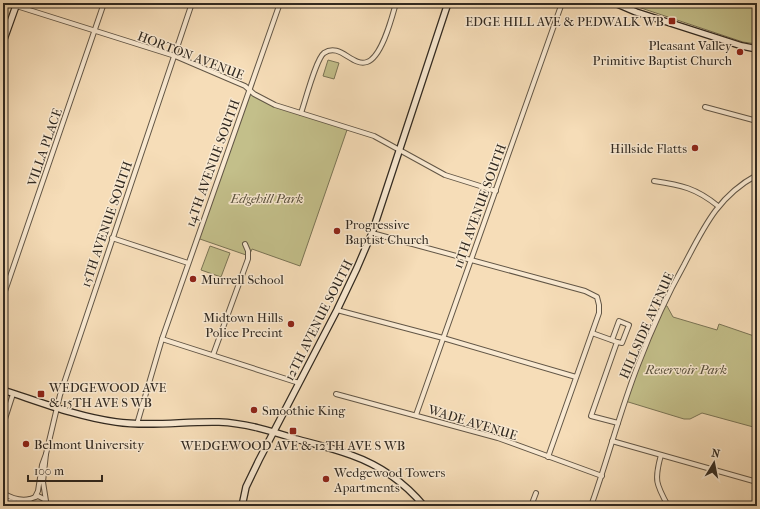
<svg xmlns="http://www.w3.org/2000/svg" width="760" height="509" viewBox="0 0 760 509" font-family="'IM FELL French Canon',serif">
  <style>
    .green { fill: #c3bf8a; stroke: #7a7455 }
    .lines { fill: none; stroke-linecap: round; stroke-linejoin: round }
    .street-casing { stroke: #625646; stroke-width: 6 }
    .secondary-casing { stroke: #312920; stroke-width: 8 }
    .street { stroke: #f9e9d1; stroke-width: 4 }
    .secondary { stroke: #f9e9d1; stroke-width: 5.5 }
    .poi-dot { fill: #8f2418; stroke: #f9e9d1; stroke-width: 1.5 }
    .labels { text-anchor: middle; stroke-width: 3; stroke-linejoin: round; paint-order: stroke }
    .poi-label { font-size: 13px; fill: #312920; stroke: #f9e9d1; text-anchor: start }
    .street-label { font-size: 13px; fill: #312920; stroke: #f9e9d1 }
    .park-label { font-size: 13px; font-style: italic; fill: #564e3a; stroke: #f9e9d1 }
  </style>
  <rect width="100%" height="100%" fill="#f6ddb8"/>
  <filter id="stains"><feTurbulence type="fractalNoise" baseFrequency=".005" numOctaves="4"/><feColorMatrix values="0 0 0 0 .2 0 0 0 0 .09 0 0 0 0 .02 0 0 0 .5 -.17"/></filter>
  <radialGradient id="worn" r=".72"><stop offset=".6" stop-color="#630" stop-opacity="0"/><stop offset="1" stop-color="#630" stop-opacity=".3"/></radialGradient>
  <!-- green -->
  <g class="green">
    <polygon points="626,3 757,3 757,44 743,42"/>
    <polygon points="328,60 339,63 334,79 323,76"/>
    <polygon points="249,90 275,105 348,127 300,266 252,249 249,256 197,238"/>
    <polygon points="210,246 230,253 221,277 201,270"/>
    <polygon points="664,305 667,306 673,317 717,330 719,324 757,337 757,428 702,413 690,419 684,419 625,401"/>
  </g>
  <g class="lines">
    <!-- street casing -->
    <g class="street-casing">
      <g id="street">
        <polyline points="7,3 175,56 245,86 254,94 275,105 374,136 445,175 496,191"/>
        <polyline points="705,107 757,121"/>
        <path d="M301 113C305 102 316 59 324 53 340 42 352 67 367 62 382 57 392 17 396 3"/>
        <path d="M654 181C681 185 696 188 718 206"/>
        <polyline points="372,233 585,291 597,297 599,305 599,313 548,457"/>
        <polyline points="112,238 188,263"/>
        <polyline points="3,297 104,3"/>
        <polyline points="337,310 443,338 576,377"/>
        <polyline points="592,333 617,342 591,416 618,423"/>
        <polyline points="162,339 299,383"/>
        <polyline points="612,340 619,321 629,325 622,343 617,342"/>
        <polyline points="213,355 248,259 248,251 245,244"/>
        <polyline points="336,394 498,438 602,476"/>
        <polyline points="416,415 562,3"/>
        <polyline points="137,424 162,339 280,3"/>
        <polyline points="3,425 13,394"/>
        <polyline points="612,441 757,482"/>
        <polyline points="46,454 60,395 192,3"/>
        <path d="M661 455C654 480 656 484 668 506"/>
        <path d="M3 493C11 498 21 501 30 499"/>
        <polyline points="35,497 38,491 42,465 46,454 43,482 46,501"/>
        <polyline points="3,500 15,502 22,506"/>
        <polyline points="27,506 30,499 38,496 44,499 47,506"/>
        <polyline points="531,506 536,493"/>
        <path d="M591 506C608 459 620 411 638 365 651 331 666 297 684 265 704 227 718 196 757 175"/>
      </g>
    </g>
    <!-- secondary casing -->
    <g class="secondary-casing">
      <g id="secondary">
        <polyline points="615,3 636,12 742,46 757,49"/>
        <polyline points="3,42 17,3"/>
        <path d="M3 390C40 402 78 417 116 422 150 427 185 421 219 422 245 423 271 431 296 439 314 444 333 448 351 455 379 465 405 483 424 506"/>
        <polyline points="242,506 246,487 259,460 337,310 357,268 372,233 448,3"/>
      </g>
    </g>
    <!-- street -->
    <use href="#street" class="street"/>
    <!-- secondary -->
    <use href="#secondary" class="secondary"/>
  </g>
  <!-- markers -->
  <g class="poi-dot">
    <rect x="668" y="17" width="8" height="8" rx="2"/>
    <circle cx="740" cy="52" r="4"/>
    <circle cx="695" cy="148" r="4"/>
    <circle cx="337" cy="231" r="4"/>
    <circle cx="193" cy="279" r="4"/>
    <circle cx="291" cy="324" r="4"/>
    <rect x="37" y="390" width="8" height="8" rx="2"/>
    <circle cx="254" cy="410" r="4"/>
    <rect x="289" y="427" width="8" height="8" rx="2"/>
    <circle cx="26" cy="444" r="4"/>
    <circle cx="326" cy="479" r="4"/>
  </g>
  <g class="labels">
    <!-- poi labels -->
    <g class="poi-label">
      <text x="664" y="26" text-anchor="end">EDGE HILL AVE &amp; PEDWALK WB</text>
      <text x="732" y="50" text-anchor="end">Pleasant Valley<tspan x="732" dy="15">Primitive Baptist Church</tspan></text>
      <text x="687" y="153" text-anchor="end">Hillside Flatts</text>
      <text x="345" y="229">Progressive<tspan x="345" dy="15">Baptist Church</tspan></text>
      <text x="201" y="284">Murrell School</text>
      <text x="283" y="322" text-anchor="end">Midtown Hills<tspan x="283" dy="15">Police Precint</tspan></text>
      <text x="49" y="392">WEDGEWOOD AVE<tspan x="49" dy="15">&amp; 15TH AVE S WB</tspan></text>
      <text x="262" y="415">Smoothie King</text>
      <text x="34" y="449">Belmont University</text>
      <text x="293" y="450" text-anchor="middle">WEDGEWOOD AVE &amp; 12TH AVE S WB</text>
      <text x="334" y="477">Wedgewood Towers<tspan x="334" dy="15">Apartments</tspan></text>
    </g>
    <!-- street labels -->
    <g class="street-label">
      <text transform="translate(191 55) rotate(21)" y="5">HORTON AVENUE</text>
      <text transform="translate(44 147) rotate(-71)" y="5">VILLA PLACE</text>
      <text transform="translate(212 163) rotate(-70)" y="5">14TH AVENUE SOUTH</text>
      <text transform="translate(479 206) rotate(-70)" y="5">11TH AVENUE SOUTH</text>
      <text transform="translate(106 224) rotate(-71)" y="5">15TH AVENUE SOUTH</text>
      <text transform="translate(318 320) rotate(-63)" y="5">12TH AVENUE SOUTH</text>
      <text transform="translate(646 325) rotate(-66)" y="5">HILLSIDE AVENUE</text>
      <text transform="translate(473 422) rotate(17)" y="5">WADE AVENUE</text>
    </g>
    <!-- park labels -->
    <g class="park-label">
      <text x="267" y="203">Edgehill Park</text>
      <text x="686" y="374">Reservoir Park</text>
    </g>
  </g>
  <!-- margin -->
  <rect width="760" height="509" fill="none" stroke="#f6ddb8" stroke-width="16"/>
  <rect x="4" y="4" width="752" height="501" fill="none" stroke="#312920" stroke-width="2"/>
  <rect x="8" y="8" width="744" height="493" fill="none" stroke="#312920"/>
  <!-- north arrow -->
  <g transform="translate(714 463) rotate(10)" stroke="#f9e9d1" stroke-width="3" paint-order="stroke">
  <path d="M0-3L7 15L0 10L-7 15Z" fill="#312920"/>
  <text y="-6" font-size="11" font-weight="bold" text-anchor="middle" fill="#312920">N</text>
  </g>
  <!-- scale -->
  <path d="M28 475v6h74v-6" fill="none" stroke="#312920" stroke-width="2"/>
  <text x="34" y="475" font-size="12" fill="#312920" stroke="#f9e9d1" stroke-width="3" paint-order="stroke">100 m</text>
  <rect width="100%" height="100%" filter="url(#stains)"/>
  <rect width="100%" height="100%" fill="url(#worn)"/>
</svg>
